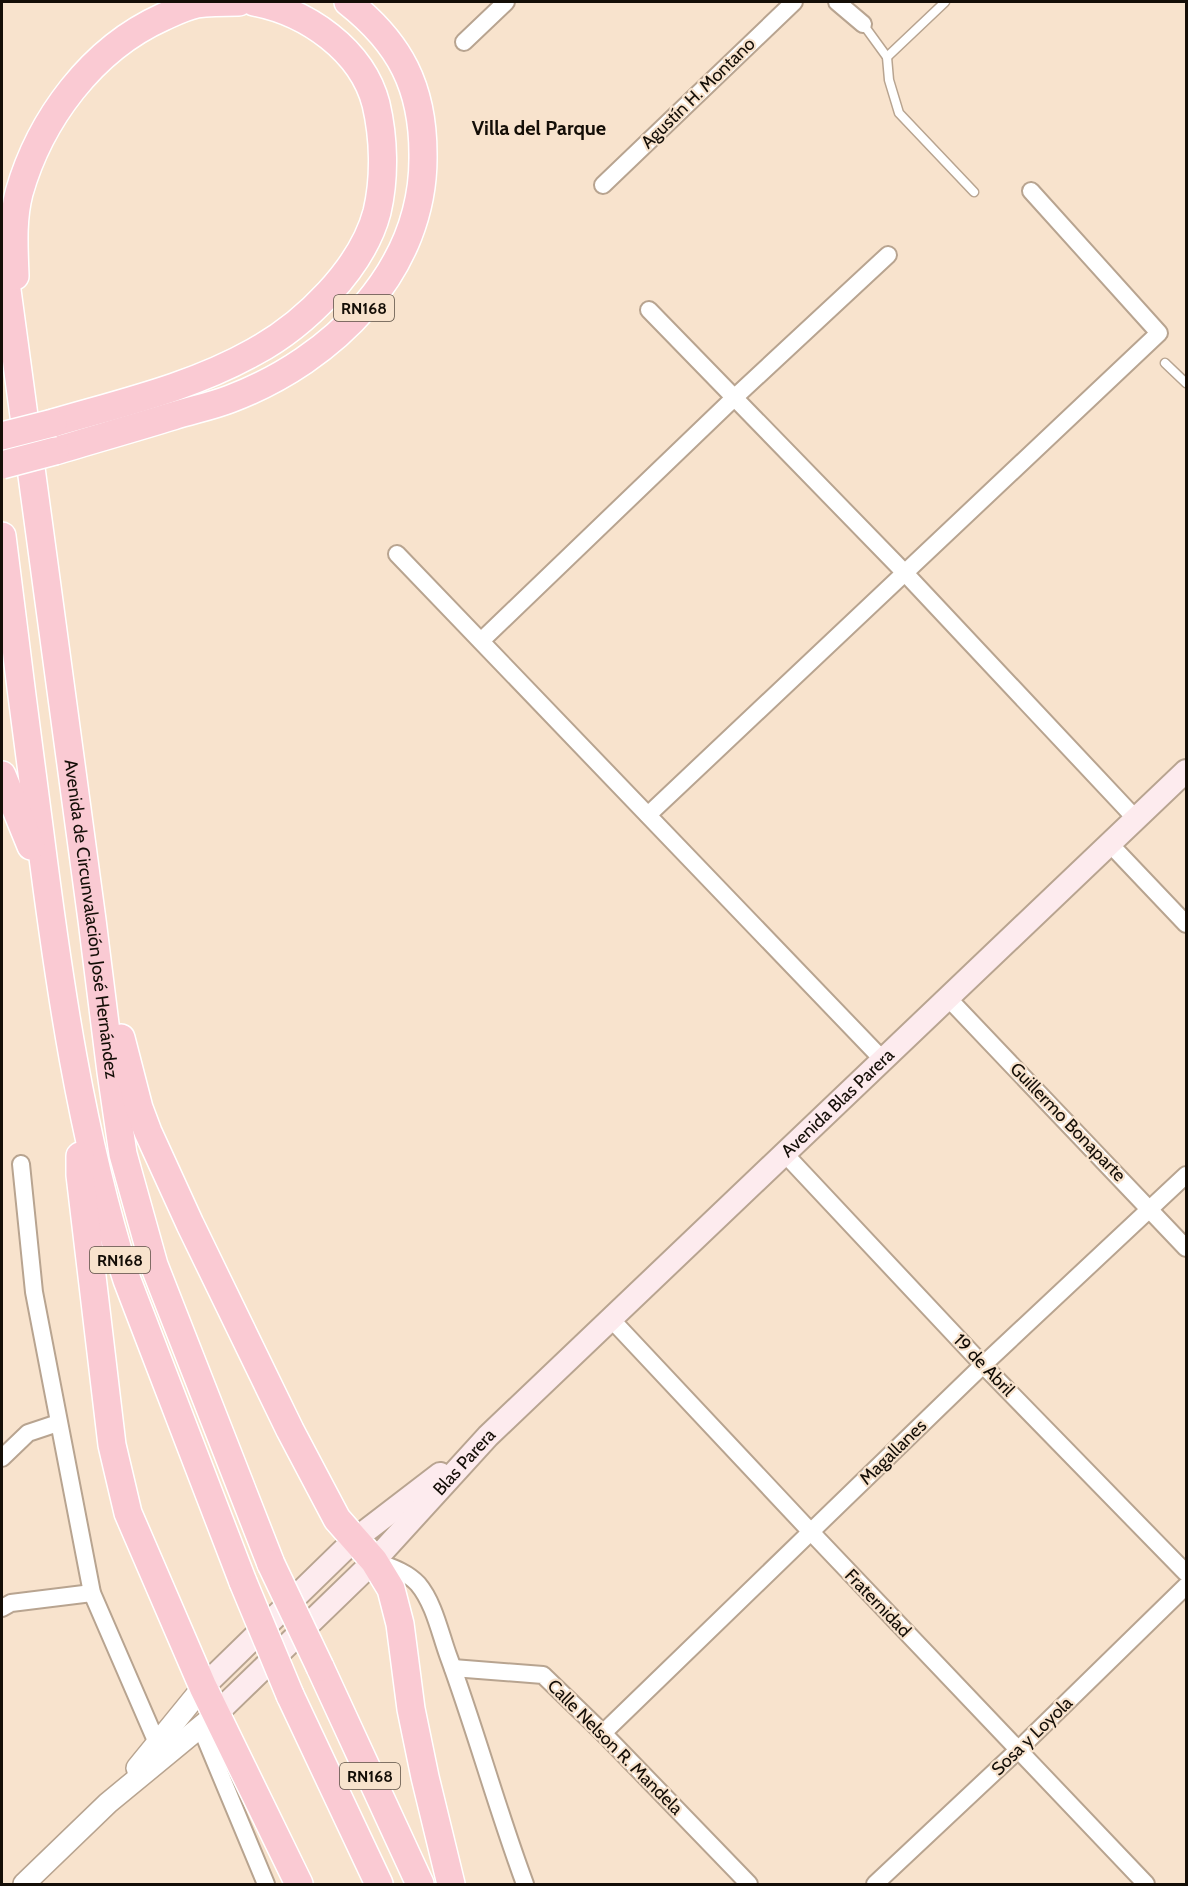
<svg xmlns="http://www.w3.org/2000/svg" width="1188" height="1886" viewBox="0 0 1188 1886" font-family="Cabin,sans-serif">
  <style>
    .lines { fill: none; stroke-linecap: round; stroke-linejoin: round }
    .service-casing { stroke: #b8a490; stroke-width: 11 }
    .minor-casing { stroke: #b8a490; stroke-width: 20 }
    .tertiary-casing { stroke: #b8a490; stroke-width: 24 }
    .secondary-casing { stroke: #b8a490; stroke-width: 26 }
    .trunk-casing { stroke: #fff; stroke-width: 30 }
    .service { stroke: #fff; stroke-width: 8 }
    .minor { stroke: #fff; stroke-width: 16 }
    .tertiary { stroke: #fff; stroke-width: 21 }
    .secondary { stroke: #fdebee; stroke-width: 22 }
    .trunk { stroke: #facad3; stroke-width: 27 }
    .trunk-bridge-casing { stroke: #fff; stroke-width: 30; stroke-linecap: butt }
    .trunk-bridge { stroke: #facad3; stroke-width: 27 }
    .labels { text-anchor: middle; stroke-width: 4.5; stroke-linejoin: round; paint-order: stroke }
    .shield { fill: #f8e3cd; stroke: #584e42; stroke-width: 1.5 }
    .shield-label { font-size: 16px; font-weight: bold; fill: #140e07 }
    .street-label { font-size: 18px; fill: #140e07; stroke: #f8e3cd }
    .neighbourhood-label { font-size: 20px; font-weight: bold; fill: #140e07; stroke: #f8e3cd }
  </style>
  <rect width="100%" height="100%" fill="#f8e3cd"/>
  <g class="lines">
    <!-- service casing -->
    <g class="service-casing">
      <g id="service">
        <polyline points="863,24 887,57 889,80 899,113 974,192"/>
        <polyline points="887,57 945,2"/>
        <polyline points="1165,363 1186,383"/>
      </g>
    </g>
    <!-- minor casing -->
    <g class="minor-casing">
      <g id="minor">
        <polyline points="837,2 863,24"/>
        <polyline points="464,42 506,2"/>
        <polyline points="603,185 794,2"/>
        <polyline points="649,310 905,573 1136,819"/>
        <polyline points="397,554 883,1060"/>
        <polyline points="481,641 734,398 888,255"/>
        <polyline points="648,815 1159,333 1031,191"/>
        <polyline points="1110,844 1186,924"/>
        <polyline points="948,998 1186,1248"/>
        <polyline points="785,1154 983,1365 1186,1573"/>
        <polyline points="21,1164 34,1292 92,1593 157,1743"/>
        <polyline points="612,1320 811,1532 1146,1884"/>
        <polyline points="2,1458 28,1433 58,1423"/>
        <path d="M374 1561C390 1567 406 1571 418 1584 434 1603 440 1633 448 1655 476 1731 497 1809 525 1884"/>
        <polyline points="2,1608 11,1603 92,1593"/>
        <polyline points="453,1668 543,1675 603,1733 749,1884"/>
        <polyline points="201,1728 266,1884"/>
        <polyline points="603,1733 983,1365 1186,1175"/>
        <polyline points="875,1884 1019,1749 1186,1586"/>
      </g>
    </g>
    <!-- tertiary casing -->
    <g class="tertiary-casing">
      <g id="tertiary">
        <polyline points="137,1768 203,1687"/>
        <polyline points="24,1884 108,1803 216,1714"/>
      </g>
    </g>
    <!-- secondary casing -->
    <g class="secondary-casing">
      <g id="secondary">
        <polyline points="203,1687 354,1540 440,1474"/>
        <path id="s1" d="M216 1714 374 1561 488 1436 1186 771"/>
      </g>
    </g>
    <!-- trunk casing -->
    <g class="trunk-casing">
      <g id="trunk">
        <path id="s2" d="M2 253 92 920 111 1072 123 1154 154 1265 271 1564"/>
        <path d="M15 276C14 248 12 220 19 193 40 119 92 49 163 17 174 12 186 6 197 4 211 2 225 2 239 2"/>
        <path d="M53 423C121 403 192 387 254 352 304 325 362 269 377 212 385 178 384 138 376 104 362 50 307 12 254 2"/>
        <path d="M55 451C95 439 134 428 173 416 192 410 212 406 230 399 333 360 425 270 423 154 423 87 400 43 348 2"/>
        <path d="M2 536C14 635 27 735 40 834 59 984 81 1136 127 1280L243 1582"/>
        <polyline points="2,775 31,846"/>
        <polyline points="121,1038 139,1108 148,1132 190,1224 290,1430 337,1519 374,1561 391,1589 400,1624 411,1709 425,1777 451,1884"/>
        <polyline points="80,1156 80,1175 112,1445 128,1513 203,1687 299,1884"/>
        <polyline points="320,1667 420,1884"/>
        <polyline points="290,1695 379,1884"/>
      </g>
    </g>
    <!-- service -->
    <use href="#service" class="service"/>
    <!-- minor -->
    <use href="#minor" class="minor"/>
    <!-- tertiary -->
    <use href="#tertiary" class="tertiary"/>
    <!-- secondary -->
    <use href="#secondary" class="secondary"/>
    <!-- trunk -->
    <use href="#trunk" class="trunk"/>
    <!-- trunk-bridge casing -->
    <g class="trunk-bridge-casing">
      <g id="trunk-bridge">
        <polyline points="2,436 53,423"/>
        <polyline points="2,465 55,451"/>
        <polyline points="271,1564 320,1667"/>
        <polyline points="243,1582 290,1695"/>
      </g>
    </g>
    <!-- trunk-bridge -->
    <use href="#trunk-bridge" class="trunk-bridge"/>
  </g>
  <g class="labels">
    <!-- shield labels -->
    <g class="shield">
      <rect x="334" y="295" width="60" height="26" rx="4.5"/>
      <rect x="90" y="1247" width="60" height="26" rx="4.5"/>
      <rect x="340" y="1763" width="60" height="26" rx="4.5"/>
    </g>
    <g class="shield-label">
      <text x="364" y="314">RN168</text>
      <text x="120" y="1266">RN168</text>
      <text x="370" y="1782">RN168</text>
    </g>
    <!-- street labels -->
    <g class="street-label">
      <text transform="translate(698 93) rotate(-44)" y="6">Agustín H. Montano</text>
      <text dy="6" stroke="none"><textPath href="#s2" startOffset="672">Avenida de Circunvalación José Hernández</textPath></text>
      <text dy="6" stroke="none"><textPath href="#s1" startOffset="872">Avenida Blas Parera</textPath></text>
      <text transform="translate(1068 1122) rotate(46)" y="6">Guillermo Bonaparte</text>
      <text transform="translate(984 1365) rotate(46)" y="6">19 de Abril</text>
      <text transform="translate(893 1452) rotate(-44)" y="6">Magallanes</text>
      <text dy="6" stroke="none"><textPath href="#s1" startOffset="354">Blas Parera</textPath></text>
      <text transform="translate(878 1603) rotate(46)" y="6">Fraternidad</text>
      <text transform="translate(1032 1736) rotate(-44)" y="6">Sosa y Loyola</text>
      <text transform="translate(615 1747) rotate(45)" y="6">Calle Nelson R. Mandela</text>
    </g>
    <!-- neighbourhood labels -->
    <g class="neighbourhood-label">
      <text x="539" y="135">Villa del Parque</text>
    </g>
  </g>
  <!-- border -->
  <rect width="1188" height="1886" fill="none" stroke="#140e07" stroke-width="6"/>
</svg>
